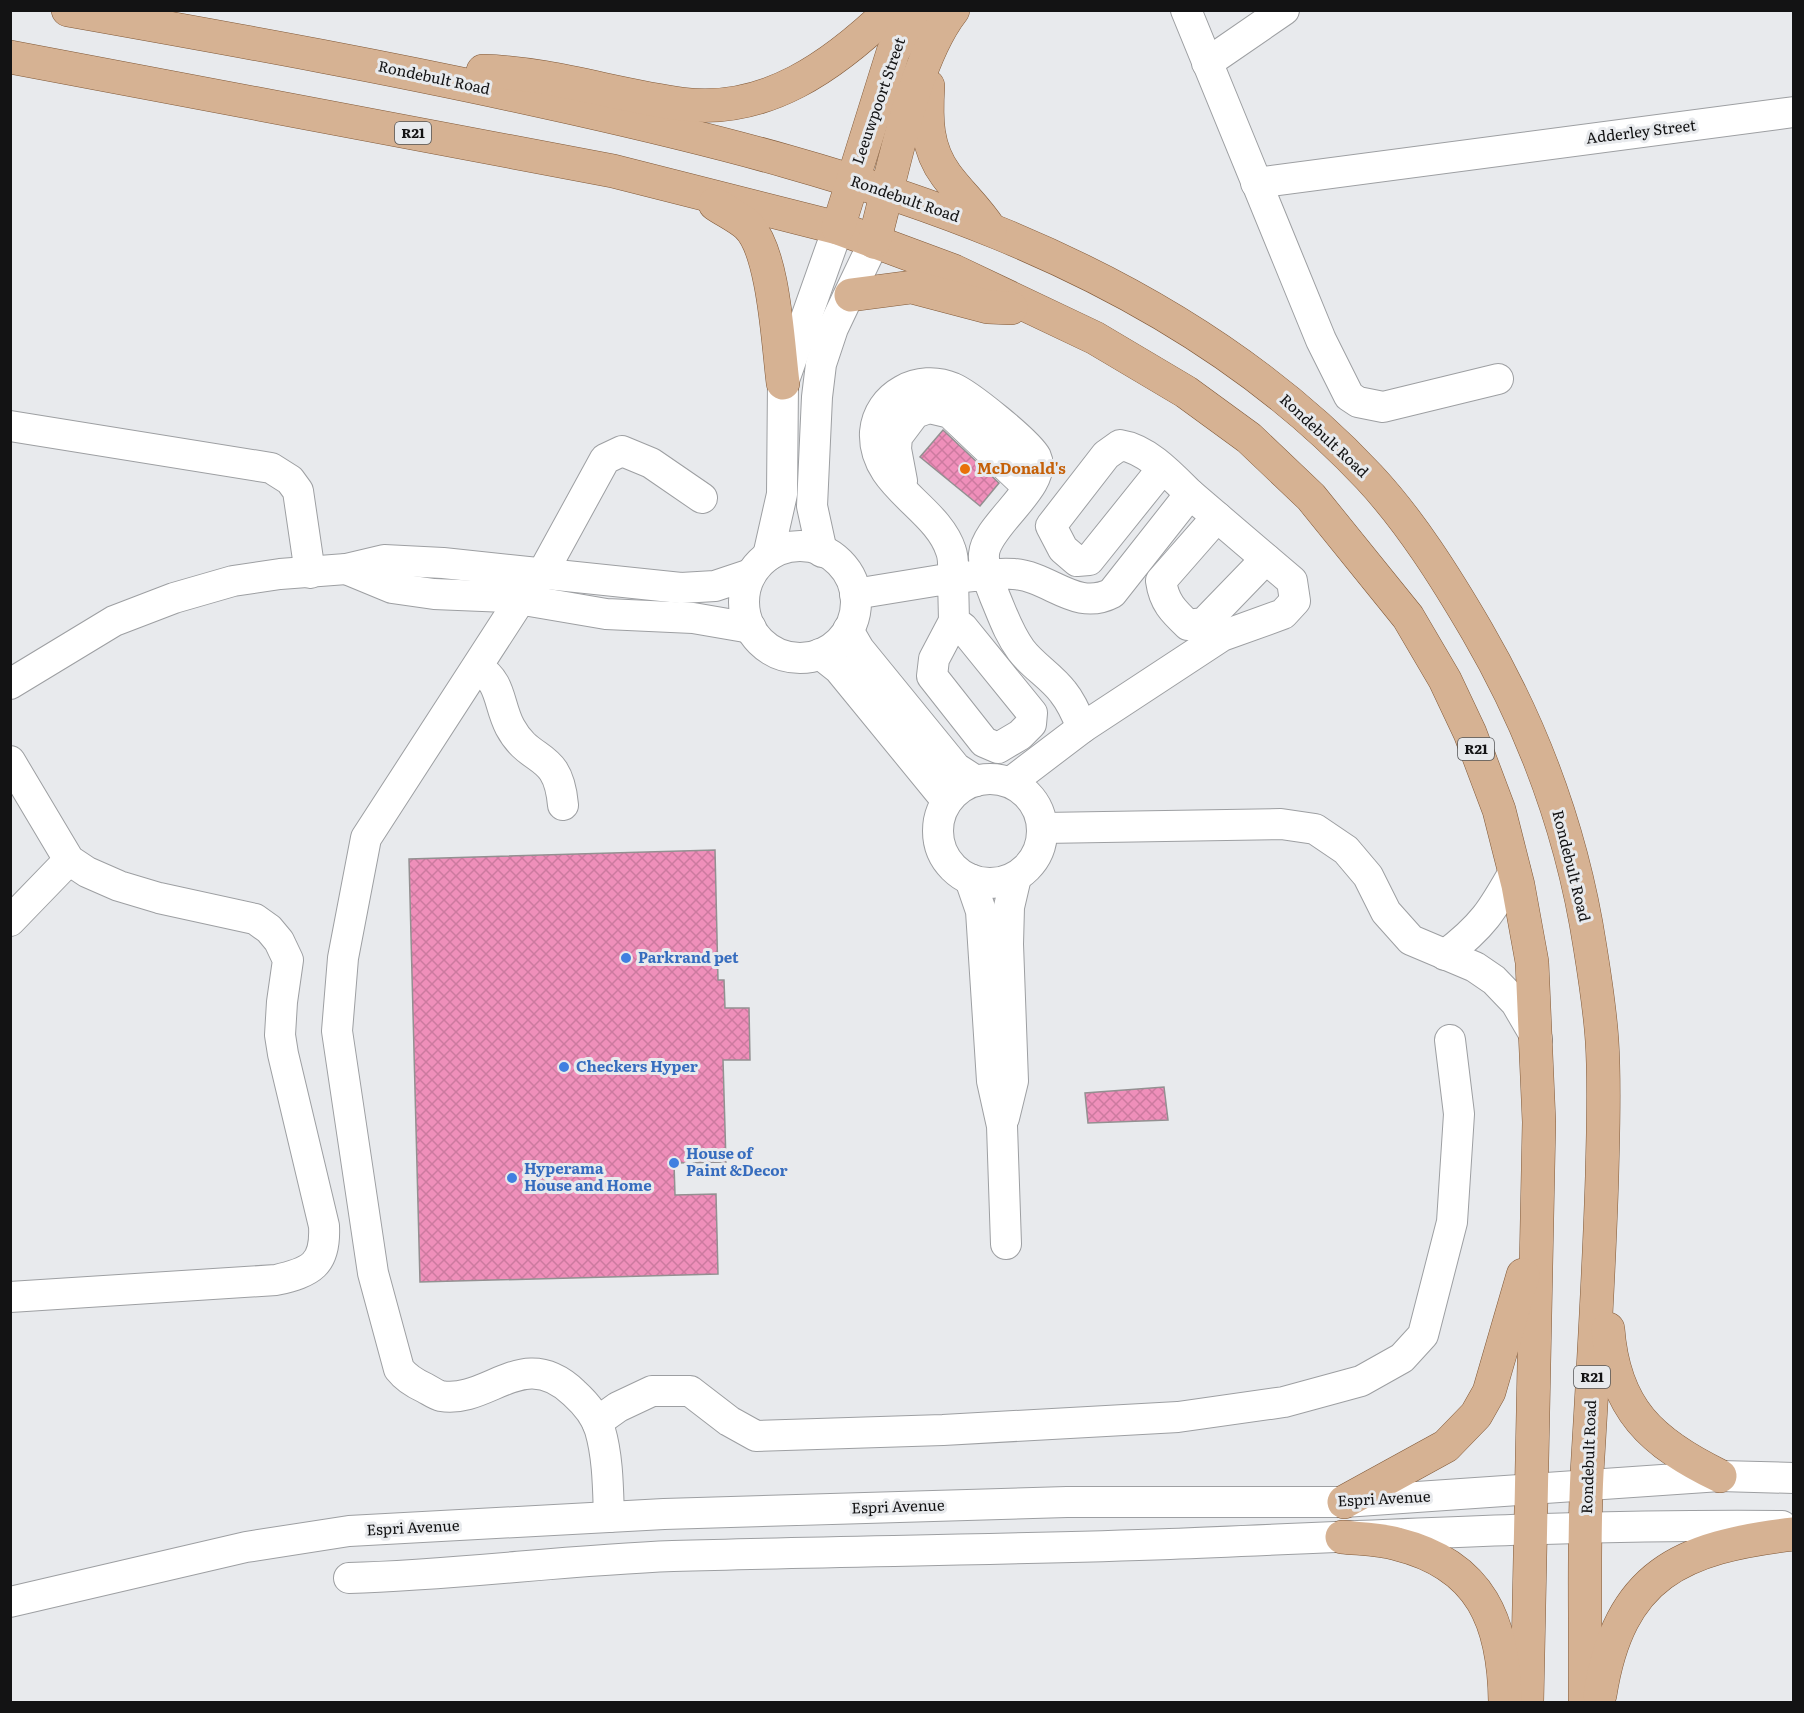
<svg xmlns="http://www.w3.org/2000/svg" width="1804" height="1713" viewBox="0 0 1804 1713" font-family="Literata,serif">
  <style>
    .building { fill: url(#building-cross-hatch); stroke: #939091; stroke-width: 1.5 }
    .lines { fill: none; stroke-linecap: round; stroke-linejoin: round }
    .minor-casing { stroke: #9d9fa2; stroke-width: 32 }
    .major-casing { stroke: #805938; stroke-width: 34 }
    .minor { stroke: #fff; stroke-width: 30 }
    .major { stroke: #d6b293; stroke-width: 33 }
    .food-dot { fill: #e8710a; stroke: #e8eaed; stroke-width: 2 }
    .shop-dot { fill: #3f7fe0; stroke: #e8eaed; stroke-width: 2 }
    .labels { text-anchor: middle; stroke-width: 6; stroke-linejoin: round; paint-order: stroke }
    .shield { fill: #e8eaed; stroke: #535455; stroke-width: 1.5 }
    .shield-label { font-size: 14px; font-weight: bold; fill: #131314 }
    .street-label { font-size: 15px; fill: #131314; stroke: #e8eaed }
    .food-label { font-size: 15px; font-weight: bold; fill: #c56008; stroke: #e8eaed; text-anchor: start }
    .shop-label { font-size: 15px; font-weight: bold; fill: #366cbe; stroke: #e8eaed; text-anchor: start }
  </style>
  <defs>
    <pattern id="building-cross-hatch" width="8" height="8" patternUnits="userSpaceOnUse" patternTransform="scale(1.5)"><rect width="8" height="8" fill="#ef8fba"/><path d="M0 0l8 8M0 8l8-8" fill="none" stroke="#cc7a9f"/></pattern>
  </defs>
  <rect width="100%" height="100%" fill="#e8eaed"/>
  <!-- building -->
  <g class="building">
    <polygon points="943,430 999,483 980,506 920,457"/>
    <polygon points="715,850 718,980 724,980 725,1008 749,1008 750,1060 723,1060 726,1162 674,1163 675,1195 716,1194 718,1274 420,1282 409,859"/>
    <polygon points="1164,1087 1168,1120 1088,1123 1085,1093"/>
  </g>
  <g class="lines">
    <!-- minor casing -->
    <g class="minor-casing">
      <g id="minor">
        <polyline points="1186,10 1321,340 1349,396 1358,402 1383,407 1498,379"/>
        <polyline points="1207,63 1284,10"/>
        <polyline points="1256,183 1794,112"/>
        <polyline points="10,426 271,468 290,480 298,491 310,573"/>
        <polyline points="902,481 896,449 897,437 915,413 929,408 950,413 1028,487"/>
        <path d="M1217 517 1161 581C1164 602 1173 611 1188 625L1204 623 1266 559"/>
        <circle cx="800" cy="602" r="56"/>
        <polyline points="822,552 812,506 817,397 821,364 833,328 874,242"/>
        <polyline points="768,556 782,494 783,383 838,228"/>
        <polyline points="346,569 392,588 434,594 507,597 606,614 693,618 751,628"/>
        <polyline points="855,594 953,578 954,621 934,659 932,676 984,742 998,748 1020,735 1031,724 1032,713 963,628 954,621"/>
        <polyline points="848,630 859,649 956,768 976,781"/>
        <polyline points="820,654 839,669 947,801"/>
        <path d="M478 668C502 682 498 704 510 727 531 766 558 749 563 805"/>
        <polyline points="10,684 114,621 174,598 233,581 280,574 346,569 384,560 443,563 681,588 715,586 751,574"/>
        <path d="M1082 728C1077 715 1072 703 1063 692 1051 676 1033 666 1021 650 1009 634 1003 616 995 597 990 583 983 570 984 554 986 525 1049 485 1036 457 1029 443 968 394 953 388 919 373 878 395 875 432 872 486 937 506 951 551 954 559 953 570 953 578 973 577 995 572 1014 574 1051 577 1076 612 1112 593L1190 494C1171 475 1147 449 1120 445L1106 455 1051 526 1063 549 1077 561 1089 560 1162 469"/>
        <path d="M10 761 69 860 87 872 119 886 159 898 255 919 269 929 279 941 288 960 282 1002 280 1035 283 1054 324 1226C326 1265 311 1272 276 1280L10 1297"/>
        <circle cx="990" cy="831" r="52"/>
        <polyline points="1011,782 1082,728 1222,636 1283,614 1295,601 1292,581 1190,494"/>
        <polyline points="1043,828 1281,824 1315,829 1346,850 1368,876 1386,912 1411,940 1475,967 1494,980 1516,1003 1537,1039"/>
        <polyline points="970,879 981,911 992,1081 1002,1126 1006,1244"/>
        <polyline points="10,921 69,860"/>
        <path d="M1445 955C1483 926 1492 911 1515 870"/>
        <polyline points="1004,1118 1013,1081 1008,944 1009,907 1016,877"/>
        <polyline points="597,1422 618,1407 652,1391 690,1391 729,1421 756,1436 943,1430 1178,1417 1284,1402 1361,1381 1402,1358 1423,1335 1452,1222 1459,1114 1450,1040"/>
        <path d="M609 1517C608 1489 608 1457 600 1430 596 1416 585 1403 574 1393 523 1344 489 1404 441 1396 436 1395 429 1390 425 1388 414 1383 406 1378 399 1369L373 1273 337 1031 343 958 366 838 520 600 542 574 605 459 622 451 651 463 702 498"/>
        <path d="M349 1578C457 1575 565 1560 673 1556 838 1551 1004 1550 1170 1544 1374 1536 1577 1524 1782 1526"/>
        <polyline points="10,1602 246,1547 349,1531 664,1514 1067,1502 1344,1502 1720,1476 1794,1478"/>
      </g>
    </g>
    <!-- major casing -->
    <g class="major-casing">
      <g id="major">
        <path d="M68 10C237 40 405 70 572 108 857 172 1162 256 1369 477 1411 522 1446 578 1477 631 1534 729 1573 836 1590 947 1595 978 1600 1010 1602 1041 1605 1086 1603 1131 1602 1176 1599 1275 1593 1374 1587 1473 1583 1549 1586 1626 1585 1702"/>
        <polyline points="10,57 613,171 838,228 954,271 1095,338 1186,392 1249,438 1311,497 1408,617 1445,680 1470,733 1499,810 1518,885 1532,962 1539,1122 1527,1702"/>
        <path d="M483 71C551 73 615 95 682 104 766 115 834 65 891 10"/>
        <path d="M928 86C926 119 926 148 946 175 960 194 977 209 990 229"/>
        <path d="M715 204C725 211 738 217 747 225 774 250 778 345 783 383"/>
        <polyline points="838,228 893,52 916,10"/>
        <path d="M874 242C892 177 912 62 953 10"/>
        <polyline points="851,295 912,287 988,307 1011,308"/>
        <path d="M1608 1329C1614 1409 1652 1443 1720 1476"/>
        <polyline points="1344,1502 1446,1446 1476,1415 1489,1392 1523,1275"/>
        <path d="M1342 1537C1360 1539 1380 1539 1397 1544 1482 1565 1504 1623 1505 1702"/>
        <path d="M1600 1695C1619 1574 1681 1547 1794 1534"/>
      </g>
    </g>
    <!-- minor -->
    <use href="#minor" class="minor"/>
    <!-- major -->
    <use href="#major" class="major"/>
  </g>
  <!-- markers -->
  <circle class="food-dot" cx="965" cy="469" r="6"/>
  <g class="shop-dot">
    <circle cx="626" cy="958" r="6"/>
    <circle cx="564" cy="1067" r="6"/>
    <circle cx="674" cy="1163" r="6"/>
    <circle cx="512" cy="1178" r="6"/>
  </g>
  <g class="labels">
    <!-- shield labels -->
    <g class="shield">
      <rect x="395" y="122" width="36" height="22" rx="4.5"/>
      <rect x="1458" y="738" width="36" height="22" rx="4.5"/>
      <rect x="1574" y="1366" width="36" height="22" rx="4.5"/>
    </g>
    <g class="shield-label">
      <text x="413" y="138">R21</text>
      <text x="1476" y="754">R21</text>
      <text x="1592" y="1382">R21</text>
    </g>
    <!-- street labels -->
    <g class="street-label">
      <text transform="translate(434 78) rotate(12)" y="5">Rondebult Road</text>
      <text transform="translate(879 101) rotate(-71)" y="5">Leeuwpoort Street</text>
      <text transform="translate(1641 132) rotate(-7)" y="5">Adderley Street</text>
      <text transform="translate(905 199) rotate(19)" y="5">Rondebult Road</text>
      <text transform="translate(1324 436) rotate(43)" y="5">Rondebult Road</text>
      <text transform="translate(1571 866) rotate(76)" y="5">Rondebult Road</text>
      <text transform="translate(1589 1457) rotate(-88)" y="5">Rondebult Road</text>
      <text transform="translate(1384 1499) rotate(-3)" y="5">Espri Avenue</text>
      <text transform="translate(898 1507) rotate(-2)" y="5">Espri Avenue</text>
      <text transform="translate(413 1528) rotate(-3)" y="5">Espri Avenue</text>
    </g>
    <!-- food labels -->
    <g class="food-label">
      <text x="977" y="474">McDonald's</text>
    </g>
    <!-- shop labels -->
    <g class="shop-label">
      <text x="638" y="963">Parkrand pet</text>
      <text x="576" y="1072">Checkers Hyper</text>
      <text x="686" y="1159">House of<tspan x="686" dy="17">Paint &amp;Decor</tspan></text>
      <text x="524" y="1174">Hyperama<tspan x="524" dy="17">House and Home</tspan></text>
    </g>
  </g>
  <!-- border -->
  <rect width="1804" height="1713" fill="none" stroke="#131314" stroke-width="24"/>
</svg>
